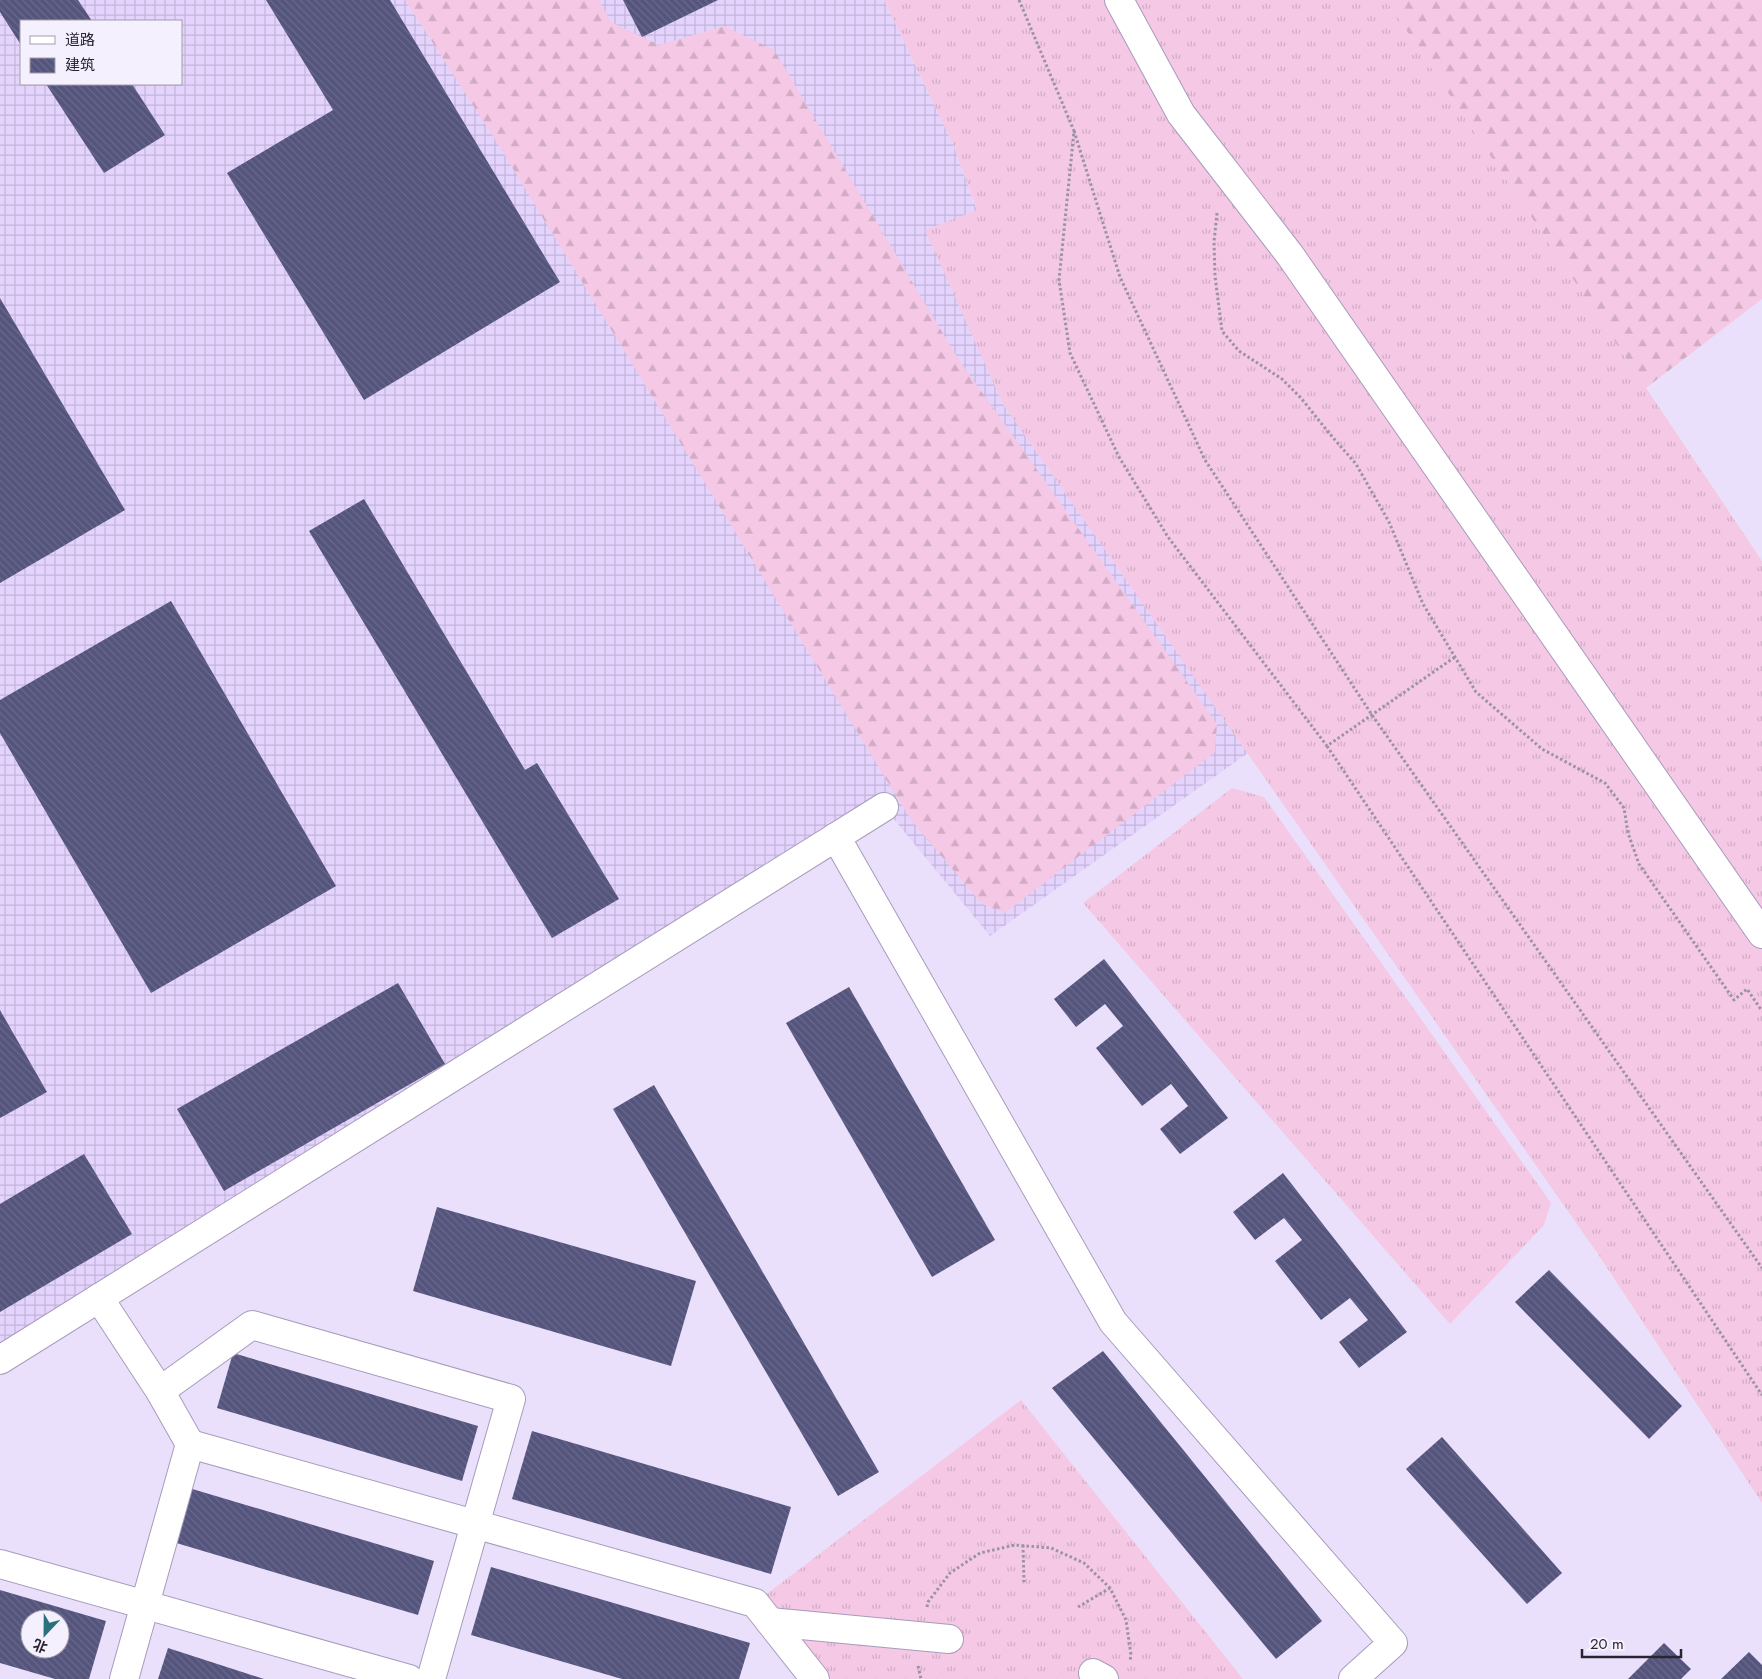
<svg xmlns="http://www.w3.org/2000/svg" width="1762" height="1679" viewBox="0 0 1762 1679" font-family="Jost,'Noto Sans SC',sans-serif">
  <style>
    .industrial { fill: url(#industrial-grid); fill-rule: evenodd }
    .grass { fill: url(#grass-tufts) }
    .forest { fill: url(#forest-firs) }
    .building { fill: url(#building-back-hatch); fill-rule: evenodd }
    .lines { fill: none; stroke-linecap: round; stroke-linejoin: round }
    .minor-casing { stroke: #a89bbc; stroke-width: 30 }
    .path { stroke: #9a92a8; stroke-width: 3; stroke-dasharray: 2.5 2.5; stroke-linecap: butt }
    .minor { stroke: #fff; stroke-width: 28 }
  </style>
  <defs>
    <pattern id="industrial-grid" width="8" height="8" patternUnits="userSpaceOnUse" patternTransform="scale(1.25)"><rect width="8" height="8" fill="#e3d3fd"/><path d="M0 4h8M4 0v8" fill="none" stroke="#c3b5d9"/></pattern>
    <pattern id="grass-tufts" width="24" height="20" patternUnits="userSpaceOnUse" patternTransform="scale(1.25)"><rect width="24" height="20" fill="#f5c8e5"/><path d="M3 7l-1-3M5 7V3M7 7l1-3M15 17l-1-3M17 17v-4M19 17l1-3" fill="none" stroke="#d2acc5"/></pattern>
    <pattern id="forest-firs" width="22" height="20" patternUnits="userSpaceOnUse" patternTransform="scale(1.25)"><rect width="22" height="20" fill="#f5c8e5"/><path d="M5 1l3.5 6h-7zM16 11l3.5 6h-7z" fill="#d2acc5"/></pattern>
    <pattern id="building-back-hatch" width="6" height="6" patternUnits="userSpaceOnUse" patternTransform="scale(1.25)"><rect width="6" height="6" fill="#54547d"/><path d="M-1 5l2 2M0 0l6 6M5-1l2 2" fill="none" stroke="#69698b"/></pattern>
  </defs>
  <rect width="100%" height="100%" fill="#eae0fc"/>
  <!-- industrial -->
  <path class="industrial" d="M0 0H884L953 144 977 211 926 230 1003 404 1248 753 990 936 884 807 0 1361ZM21 21H181V84H21Z"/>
  <!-- grass -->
  <g class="grass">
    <polygon points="884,0 1386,0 1762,561 1762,1503 1600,1257 1003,404 925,230 977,210 953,144"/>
    <polygon points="1232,788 1264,797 1551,1203 1544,1225 1450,1324 1083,903"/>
    <polygon points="1021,1400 1243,1679 815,1679 755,1603"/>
  </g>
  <!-- forest -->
  <g class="forest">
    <polygon points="405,0 599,0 611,22 659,45 724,26 774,50 957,357 1217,724 1215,752 1005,913 982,904 911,820 491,133"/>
    <polygon points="1386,0 1762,0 1762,299 1646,388"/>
  </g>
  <!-- building -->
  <g class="building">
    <polygon points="0,0 78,0 92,21 21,21 21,45 0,12"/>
    <polygon points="266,0 390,0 560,282 364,400 227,173 333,110"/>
    <polygon points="623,0 718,0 642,37"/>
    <polygon points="46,84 132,84 165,135 104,173"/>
    <polygon points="0,298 125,510 0,583"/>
    <polygon points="364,499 525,770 537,763 619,899 552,938 309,531"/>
    <polygon points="171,601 336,886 151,993 0,733 0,700"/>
    <polygon points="1104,959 1228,1118 1180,1154 1160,1129 1188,1106 1171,1084 1142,1106 1096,1048 1123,1026 1105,1004 1076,1027 1054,999"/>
    <polygon points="398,983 445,1064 224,1191 177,1109"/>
    <polygon points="849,987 995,1240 932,1277 786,1023"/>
    <polygon points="0,1010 47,1092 0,1118"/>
    <polygon points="654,1085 879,1472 838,1496 613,1109"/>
    <polygon points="84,1154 132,1234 0,1312 0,1204"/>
    <polygon points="1283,1173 1407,1332 1359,1368 1339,1342 1368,1320 1350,1298 1321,1320 1275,1261 1302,1240 1284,1218 1255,1240 1233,1212"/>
    <polygon points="437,1207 696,1281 671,1366 413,1291"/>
    <polygon points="1549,1270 1682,1406 1649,1439 1515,1302"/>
    <polygon points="1103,1351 1322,1621 1276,1659 1052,1388"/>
    <polygon points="233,1353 478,1426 462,1481 217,1408"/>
    <polygon points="532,1431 791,1507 771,1574 512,1499"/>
    <polygon points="1442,1437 1562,1573 1527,1604 1406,1469"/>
    <polygon points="189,1488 434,1561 418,1615 173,1542"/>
    <polygon points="491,1567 750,1643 739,1679 622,1679 471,1635"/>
    <path d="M0 1590 106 1621 89 1679H55L0 1663ZM30 1619H60V1649H30Z"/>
    <polygon points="1664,1643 1691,1669 1681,1679 1628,1679"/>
    <polygon points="168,1648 264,1679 158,1679"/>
    <polygon points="1749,1652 1762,1665 1762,1679 1721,1679"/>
  </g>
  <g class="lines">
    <!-- minor casing -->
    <g class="minor-casing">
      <g id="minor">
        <polyline points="1119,0 1181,114 1290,255 1762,934"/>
        <polyline points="836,837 1113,1322 1393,1643 1353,1679"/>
        <polyline points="99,1298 160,1391 252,1325 511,1399 431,1679"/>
        <polyline points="0,1360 884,807"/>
        <polyline points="190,1444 755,1603 815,1679"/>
        <polyline points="0,1564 409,1679"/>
        <polyline points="770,1622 949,1639"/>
        <polyline points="1093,1673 1104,1679"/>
        <polyline points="124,1679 190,1444 160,1391"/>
      </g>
    </g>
    <!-- path -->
    <g class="path">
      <polyline points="1019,0 1074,131 1059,280 1070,353 1119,457 1168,537 1327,746 1455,657"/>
      <polyline points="1074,131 1120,277 1205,460 1372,715 1762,1268"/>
      <polyline points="1217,213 1214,242 1215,276 1222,331 1239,351 1282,379 1301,398 1329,433 1356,464 1389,522 1423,604 1476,692 1542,749 1605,783 1624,808 1628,833 1639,864 1734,1000 1747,989 1762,1011"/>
      <polyline points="1327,746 1762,1395"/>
      <polyline points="1023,1545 1024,1582"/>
      <polyline points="927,1607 928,1602 950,1573 980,1553 1015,1545 1051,1548 1084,1563 1110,1588 1126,1620 1131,1655 1130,1661"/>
      <polyline points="1078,1607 1110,1588"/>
      <polyline points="918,1666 921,1679"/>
    </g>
    <!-- minor -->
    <use href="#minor" class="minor"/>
  </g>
  <!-- legend -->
  <rect x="20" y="20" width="162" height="65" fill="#f5f0fe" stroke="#a49eac"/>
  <rect x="30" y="36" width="25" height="8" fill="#ffffff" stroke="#a49eac"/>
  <text x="65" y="45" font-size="15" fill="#2a2431">道路</text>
  <rect x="30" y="58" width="25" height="15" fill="url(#building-back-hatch)" stroke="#a49eac"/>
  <text x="65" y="70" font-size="15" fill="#2a2431">建筑</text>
  <!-- north arrow -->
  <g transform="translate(45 1634) rotate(202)"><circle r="24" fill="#f5f0fe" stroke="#a49eac"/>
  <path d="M0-4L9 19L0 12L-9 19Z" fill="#29717c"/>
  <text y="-8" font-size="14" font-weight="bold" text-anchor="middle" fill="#2a2431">北</text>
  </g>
  <!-- scale -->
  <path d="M1582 1649v8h99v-8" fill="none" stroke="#2a2431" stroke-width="2.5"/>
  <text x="1590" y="1649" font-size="15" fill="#2a2431" stroke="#f5f0fe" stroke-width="4" paint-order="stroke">20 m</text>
</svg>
